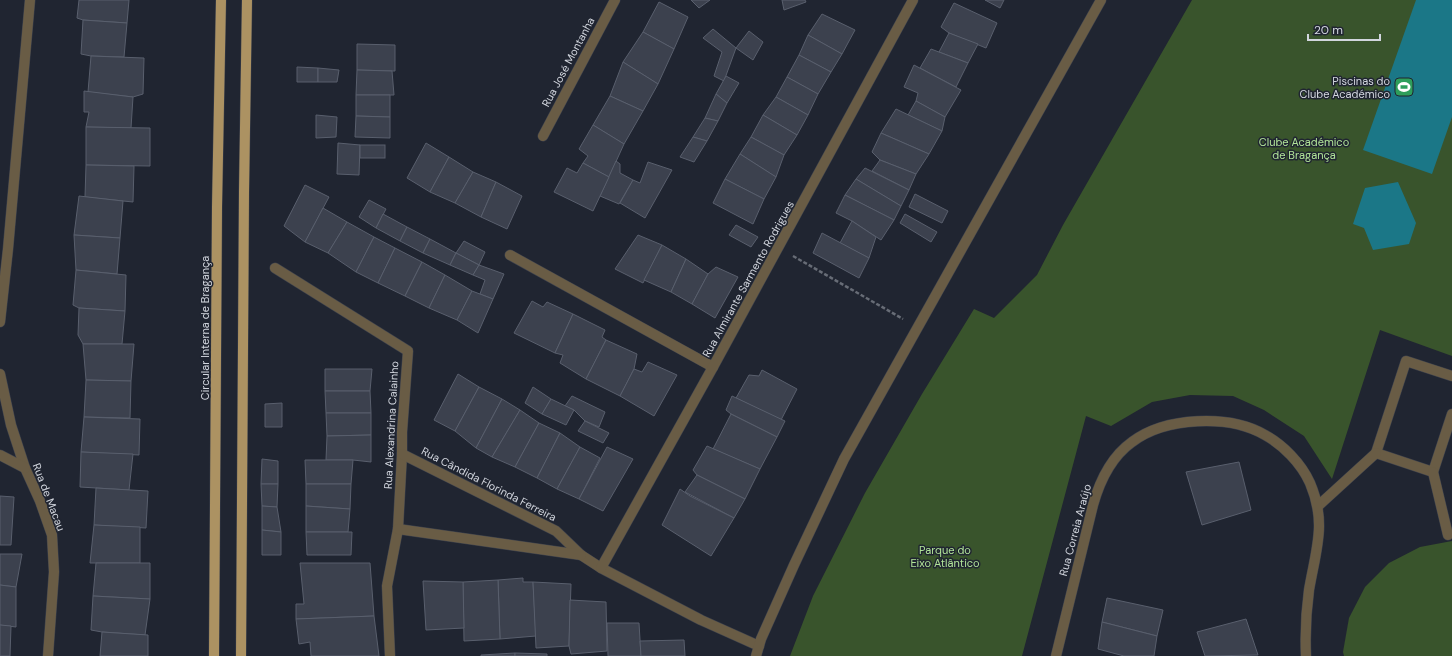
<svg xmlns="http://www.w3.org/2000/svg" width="1452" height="656" viewBox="0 0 1452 656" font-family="'DM Sans',sans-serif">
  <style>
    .green { fill: #39542c }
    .water { fill: #1b7787 }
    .building { fill: #3c414e; stroke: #595f6d }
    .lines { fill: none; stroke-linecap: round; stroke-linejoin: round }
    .lane-casing { stroke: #3c414d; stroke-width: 11 }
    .street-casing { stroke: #3c414d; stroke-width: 11 }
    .primary-casing { stroke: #3c414d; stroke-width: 11 }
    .path { stroke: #676c76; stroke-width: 2.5; stroke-dasharray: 4 2; stroke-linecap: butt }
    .lane { stroke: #695c45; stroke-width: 10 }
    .street { stroke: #695c45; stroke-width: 10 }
    .primary { stroke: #ac9262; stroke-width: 10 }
    .labels { text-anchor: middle; stroke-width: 3; stroke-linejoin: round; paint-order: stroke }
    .street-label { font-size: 11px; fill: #d2d6de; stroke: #202531 }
    .poi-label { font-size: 11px; fill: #d2d6de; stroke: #202531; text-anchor: end }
    .park-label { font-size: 11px; fill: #b1e498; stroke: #202531 }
  </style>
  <rect width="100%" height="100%" fill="#202531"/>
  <!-- green -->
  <g class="green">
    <polygon points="1192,0 1452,0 1452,356 1380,330 1332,479 1304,436 1264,410 1233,396 1190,395 1152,402 1111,426 1086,416 1022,656 790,656 813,596 865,493 922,394 974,309 994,318 1037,275 1063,225"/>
    <polygon points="1452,541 1452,656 1344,656 1343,652 1349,618 1365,587 1389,563 1420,547"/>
  </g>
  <!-- water -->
  <g class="water">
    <polygon points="1416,0 1452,0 1452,117 1432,174 1363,150"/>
    <polygon points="1398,182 1416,223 1409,244 1373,250 1364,228 1353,224 1365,188"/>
  </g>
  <!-- building -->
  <g class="building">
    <polygon points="79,0 129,0 127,23 83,20 77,18"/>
    <polygon points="691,0 710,0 699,8"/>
    <polygon points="782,0 805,0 806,2 784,10"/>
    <polygon points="985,0 1004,0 1000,8"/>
    <polygon points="659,2 688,17 674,49 643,32"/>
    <polygon points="954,3 997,23 986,48 949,33 941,27"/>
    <polygon points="822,14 855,30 842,54 808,35"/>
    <polygon points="83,20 127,23 124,57 91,56 81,54"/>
    <polygon points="713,29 736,48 724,81 714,76 722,52 703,38"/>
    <polygon points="749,31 763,42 753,60 736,48"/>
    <polygon points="643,32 674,49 658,84 623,62"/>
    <polygon points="949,33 978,44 968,63 939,52"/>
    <polygon points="808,35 842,54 831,72 799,55"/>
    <polygon points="357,44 395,45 395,71 357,70"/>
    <polygon points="931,49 968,63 956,87 920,68"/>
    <polygon points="799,55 831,72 818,94 787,77"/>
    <polygon points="91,56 144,58 143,94 133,97 88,92"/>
    <polygon points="623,62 658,84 643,111 610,96"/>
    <polygon points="914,65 961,90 945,117 916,101 918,93 904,87"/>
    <polygon points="297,67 318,68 318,82 297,82"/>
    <polygon points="318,68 339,70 337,82 318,82"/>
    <polygon points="357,70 392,71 394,95 356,95"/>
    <polygon points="726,76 739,83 727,103 716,94"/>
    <polygon points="787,77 818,94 808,115 776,97"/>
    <polygon points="84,91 133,97 131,128 86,127 89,112 84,112"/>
    <polygon points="716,94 727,103 718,121 705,118"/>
    <polygon points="356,95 390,95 390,117 356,116"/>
    <polygon points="610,96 643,111 624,144 593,125"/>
    <polygon points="776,97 808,115 797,135 763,115"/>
    <polygon points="916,101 945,117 942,131 908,115"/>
    <polygon points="896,109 942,131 929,154 881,133"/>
    <polygon points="316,115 337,117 336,137 316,138"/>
    <polygon points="763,115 797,135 784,155 751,137"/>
    <polygon points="356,116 390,117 390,138 355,137"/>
    <polygon points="705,118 718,121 707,141 693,137"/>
    <polygon points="593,125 624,144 609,177 583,163 588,156 579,149"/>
    <polygon points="86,127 150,128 150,166 86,165"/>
    <polygon points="881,133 929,154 916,174 880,160 872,152"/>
    <polygon points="693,137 707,141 694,162 680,157"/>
    <polygon points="751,137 784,155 776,177 740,154"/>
    <polygon points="338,143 360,145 359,175 337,174"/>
    <polygon points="426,143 449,157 430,192 407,178"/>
    <rect x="360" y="145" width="25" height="13"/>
    <polygon points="740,154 776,177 764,199 725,179"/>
    <polygon points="449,157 473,172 455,203 430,192"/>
    <polygon points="880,160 916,174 909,190 872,171"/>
    <polygon points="616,161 620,164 620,173 633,180 619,204 600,196"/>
    <polygon points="648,162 672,170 645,218 620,203 633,180 640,183"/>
    <polygon points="583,163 609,177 593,211 554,192 567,168 577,173"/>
    <polygon points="86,165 134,166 133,202 85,197"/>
    <polygon points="865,168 909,190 901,206 856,179"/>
    <polygon points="473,172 496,182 481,217 455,203"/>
    <polygon points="725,179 764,199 753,224 713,203"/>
    <polygon points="856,179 901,206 894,220 845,195"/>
    <polygon points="496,182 522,196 507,229 481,217"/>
    <polygon points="305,185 329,197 305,242 284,226"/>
    <polygon points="915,194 948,211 942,223 909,207"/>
    <polygon points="845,195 894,220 881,240 852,221 836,213"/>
    <polygon points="79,196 123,201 120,238 74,235"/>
    <polygon points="369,200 386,209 376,228 359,217"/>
    <polygon points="323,208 347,222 328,253 305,242"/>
    <polygon points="383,214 407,227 400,241 376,228"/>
    <polygon points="905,214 937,232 931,242 900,223"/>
    <polygon points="852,221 876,237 869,258 840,243"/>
    <polygon points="347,222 374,237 356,272 328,253"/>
    <polygon points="736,225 758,237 751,247 729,235"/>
    <polygon points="407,227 430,239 423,253 400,241"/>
    <polygon points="822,233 869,258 859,278 813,253"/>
    <polygon points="74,235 120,238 117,274 76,270"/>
    <polygon points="638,235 662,245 643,283 615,269"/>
    <polygon points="374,237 395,248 378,283 356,272"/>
    <polygon points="430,239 456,253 450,265 423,253"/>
    <polygon points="464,241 485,252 479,265 456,253"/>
    <polygon points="662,245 686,259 671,292 644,280"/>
    <polygon points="395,248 422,262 405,296 378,283"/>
    <polygon points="456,253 479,265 473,275 450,265"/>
    <polygon points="686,259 708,274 692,304 671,292"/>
    <polygon points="422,262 445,275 429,308 405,296"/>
    <polygon points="479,265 504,274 493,299 480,294 485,280 473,275"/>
    <polygon points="716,267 738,277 715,318 692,304 708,274"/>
    <polygon points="76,270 126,275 125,311 79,308 73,305"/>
    <polygon points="445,275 472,291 457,320 429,308"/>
    <polygon points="472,291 493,299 478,333 457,320"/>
    <polygon points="532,301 543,307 547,302 573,314 555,353 514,333"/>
    <polygon points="79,308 125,311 122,344 83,344 78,335"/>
    <polygon points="573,314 605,330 602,337 606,340 586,379 560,363 563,355 555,353"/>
    <polygon points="606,340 637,354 634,369 620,396 586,379"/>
    <polygon points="83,344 134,344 131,381 86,380"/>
    <polygon points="648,362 677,375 654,416 620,396 634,369 642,372"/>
    <polygon points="325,369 372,369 370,391 325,391"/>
    <polygon points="762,370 797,389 781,420 736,398 749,375 759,376"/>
    <polygon points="458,374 479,387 455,431 434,420"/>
    <polygon points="86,380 131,381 130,418 84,417"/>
    <polygon points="479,387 502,399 476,448 455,431"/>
    <polygon points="533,387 551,399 542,414 525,403"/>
    <polygon points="325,391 370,391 371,413 326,413"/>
    <polygon points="572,396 605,412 599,427 585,421 574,410 565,406"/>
    <polygon points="732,396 785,421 777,437 731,414 726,410"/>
    <polygon points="502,399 520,410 492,457 476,448"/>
    <polygon points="551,399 574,410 566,425 542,414"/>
    <polygon points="282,403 282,427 265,427 265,404"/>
    <polygon points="520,410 539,423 515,467 492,457"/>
    <polygon points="326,413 371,413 371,435 327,436"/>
    <polygon points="731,414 777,437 760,469 713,449"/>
    <polygon points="84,417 140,419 139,455 81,452"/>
    <polygon points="585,421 609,433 603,443 578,431"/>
    <polygon points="539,423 560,433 537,478 515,467"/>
    <polygon points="560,433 580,447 557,489 537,478"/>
    <polygon points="371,435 371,462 353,460 326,460 327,436"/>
    <polygon points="707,446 760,469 745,499 697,475 693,470"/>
    <polygon points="580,447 600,458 579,499 557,489"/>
    <polygon points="607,447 633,459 603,511 579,499"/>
    <polygon points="81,452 133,454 129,490 80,487"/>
    <polygon points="262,459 278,461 278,484 261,484"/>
    <polygon points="305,460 353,460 351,484 306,484"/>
    <polygon points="1239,462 1251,510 1202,525 1186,472"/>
    <polygon points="697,475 745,499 734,518 685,492"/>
    <polygon points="261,484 278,484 277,507 262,506"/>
    <polygon points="306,484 351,484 350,509 306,506"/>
    <polygon points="96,488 148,491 146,528 94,525"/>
    <polygon points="680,489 690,496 734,518 711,556 662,525"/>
    <polygon points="0,496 14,497 11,545 0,545"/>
    <polygon points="262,506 277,507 281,532 262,530"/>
    <polygon points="306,506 350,509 348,532 306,532"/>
    <polygon points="94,525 140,527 140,563 90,563"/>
    <polygon points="262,530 281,532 281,555 262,555"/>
    <polygon points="306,532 352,532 351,555 307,555"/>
    <polygon points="0,554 22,554 16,587 0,585"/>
    <polygon points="96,563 150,563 150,599 93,596"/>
    <polygon points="300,563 370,563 374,616 296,619 296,604 304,604"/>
    <polygon points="523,578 523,582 533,582 536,636 500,639 498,580"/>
    <polygon points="498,580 500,639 464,641 463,582"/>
    <polygon points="423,581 463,582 464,628 426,630"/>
    <polygon points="533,582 571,584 569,646 536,648"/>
    <polygon points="0,585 16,587 16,627 0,625"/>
    <polygon points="93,596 150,599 145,635 102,632 91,630"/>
    <polygon points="1107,598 1163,610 1157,636 1102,622"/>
    <polygon points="570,600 606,602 607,651 571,654 569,646"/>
    <polygon points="374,616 379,656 311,656 310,642 299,644 296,619"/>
    <polygon points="1246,619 1258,655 1205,656 1197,632"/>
    <polygon points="1102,622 1157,636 1154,656 1124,656 1098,649"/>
    <polygon points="607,623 639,623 641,656 608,656"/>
    <polygon points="0,625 11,626 10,656 0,656"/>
    <polygon points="102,632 148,635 148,656 100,656"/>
    <polygon points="684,640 685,656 641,656 640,641"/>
    <polygon points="515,653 515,656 481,656 481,655"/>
    <polygon points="515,653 547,654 547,656 515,656"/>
  </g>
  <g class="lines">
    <!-- lane casing -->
    <g class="lane-casing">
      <g id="lane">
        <polyline points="1452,376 1406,361 1376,453 1433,472 1452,414"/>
        <polyline points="1433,472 1448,535"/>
        <polyline points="1318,506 1376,453"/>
      </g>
    </g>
    <!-- street casing -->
    <g class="street-casing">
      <g id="street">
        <polyline points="543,136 615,0"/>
        <polyline points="510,255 713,367"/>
        <polyline points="275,268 408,351 402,432 402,454 398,529 387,586 390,656"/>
        <polyline points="0,322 8,249 30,0"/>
        <polyline points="0,374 11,425 25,468 40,501 52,535 54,572 48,656"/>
        <polyline points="402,454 556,531 581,555 601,568 701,620 759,646"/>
        <polyline points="0,455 25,468"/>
        <polyline points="398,529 581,555"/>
        <polyline points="601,568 713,367 913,0"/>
        <polyline points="756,656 761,639 794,565 844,459 1101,0"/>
        <path d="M1056 656 1093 505C1100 480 1111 457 1132 442 1165 417 1229 414 1265 435 1283 445 1301 463 1310 483 1327 523 1316 549 1309 590 1306 612 1305 634 1306 656"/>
      </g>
    </g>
    <!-- primary casing -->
    <g class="primary-casing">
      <g id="primary">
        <polyline points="214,656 217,207 221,0"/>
        <polyline points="241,656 244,192 247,0"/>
      </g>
    </g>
    <!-- path -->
    <polyline class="path" points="793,256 903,319"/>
    <!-- lane -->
    <use href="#lane" class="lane"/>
    <!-- street -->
    <use href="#street" class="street"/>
    <!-- primary -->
    <use href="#primary" class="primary"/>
  </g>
  <!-- icons -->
  <defs>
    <g id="stadium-square" transform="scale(1)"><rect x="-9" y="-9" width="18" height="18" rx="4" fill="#2e9e5b" stroke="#202531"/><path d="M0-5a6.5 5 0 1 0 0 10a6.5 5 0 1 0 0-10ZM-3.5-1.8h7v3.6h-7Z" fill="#fff"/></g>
  </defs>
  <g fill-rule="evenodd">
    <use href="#stadium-square" x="1404" y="87"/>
  </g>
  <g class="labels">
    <!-- street labels -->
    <g class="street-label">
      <text transform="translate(568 62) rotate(-62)" y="4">Rua José Montanha</text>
      <text transform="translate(748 279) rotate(-61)" y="4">Rua Almirante Sarmento Rodrigues</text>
      <text transform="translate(205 328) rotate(-90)" y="4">Circular Interna de Bragança</text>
      <text transform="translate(391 425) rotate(-87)" y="4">Rua Alexandrina Calainho</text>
      <text transform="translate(489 484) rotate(27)" y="4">Rua Cândida Florinda Ferreira</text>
      <text transform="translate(49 497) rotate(69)" y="4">Rua de Macau</text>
      <text transform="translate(1075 530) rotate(-75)" y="4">Rua Correia Araújo</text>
    </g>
    <!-- poi labels -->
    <g class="poi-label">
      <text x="1390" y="85">Piscinas do<tspan x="1390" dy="13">Clube Académico</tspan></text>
    </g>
    <!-- park labels -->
    <g class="park-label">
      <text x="1304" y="146">Clube Académico<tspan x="1304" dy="13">de Bragança</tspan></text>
      <text x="945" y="554">Parque do<tspan x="945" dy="13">Eixo Atlântico</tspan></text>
    </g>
  </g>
  <!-- scale -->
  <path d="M1308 34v6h72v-6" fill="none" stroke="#d2d6de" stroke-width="2"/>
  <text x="1314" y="34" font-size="12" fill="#d2d6de" stroke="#202531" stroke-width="3" paint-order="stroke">20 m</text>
</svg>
